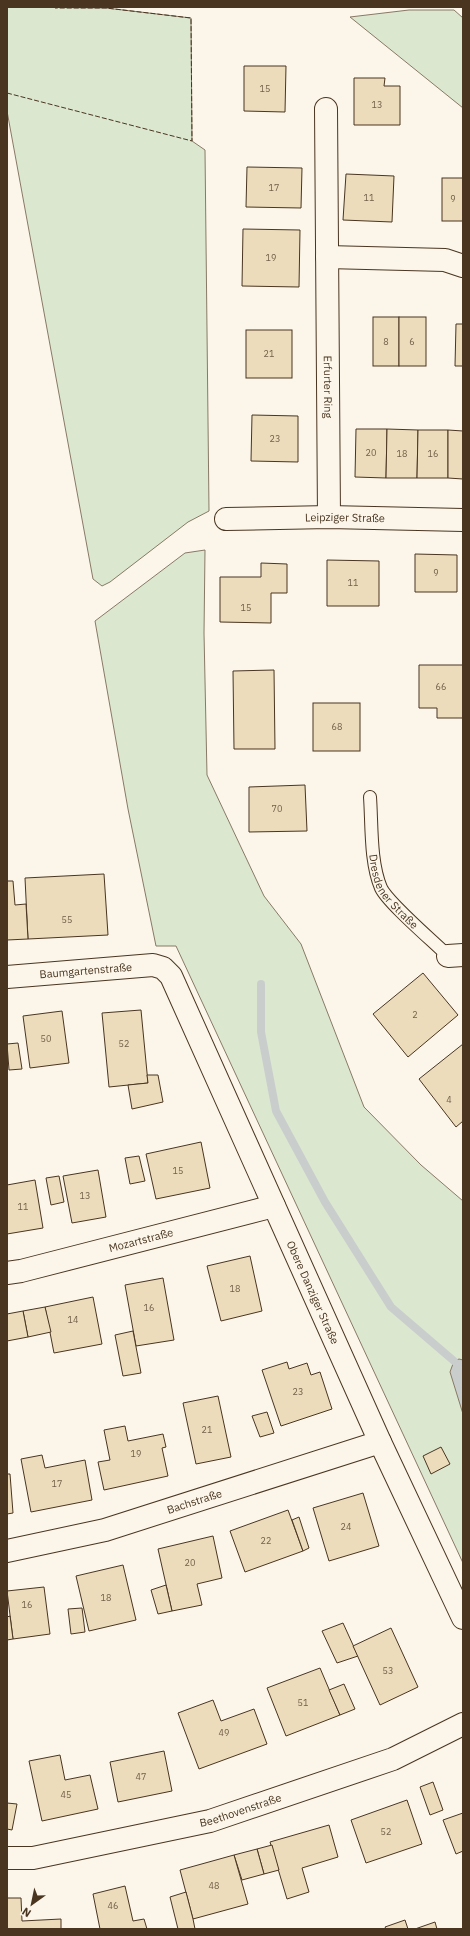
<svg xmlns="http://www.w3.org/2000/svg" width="470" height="1936" viewBox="0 0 470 1936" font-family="'IBM Plex Sans',sans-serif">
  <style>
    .green { fill: #dce7d0; stroke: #887966 }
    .water { fill: #c9cecd; stroke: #887966 }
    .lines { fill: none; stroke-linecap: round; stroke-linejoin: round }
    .stream { stroke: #c9cecd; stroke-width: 8 }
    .building { fill: #ecdcbc; stroke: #4a3520 }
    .lane-casing { stroke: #4a3520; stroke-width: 14 }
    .street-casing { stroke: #4a3520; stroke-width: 24 }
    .lane { stroke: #fbf6e9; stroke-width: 12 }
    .street { stroke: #fbf6e9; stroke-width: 22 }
    .fence { stroke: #4a3520; stroke-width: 1; stroke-dasharray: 5 2; stroke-linecap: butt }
    .labels { text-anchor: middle; stroke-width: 3; stroke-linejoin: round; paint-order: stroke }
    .number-label { font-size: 9px; fill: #725f47 }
    .street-label { font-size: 11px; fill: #4a3520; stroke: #fbf6e9 }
  </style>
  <rect width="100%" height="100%" fill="#fbf6e9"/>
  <!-- green -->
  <g class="green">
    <polygon points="7,7 106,8 191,18 192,141 205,150 209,511 188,522 110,582 102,586 93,579 7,111"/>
    <polygon points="409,10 454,10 463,18 463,108 350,17"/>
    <polygon points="205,550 204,633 207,775 264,896 301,944 364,1107 421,1165 463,1201 463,1563 176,946 156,946 128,809 95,621 185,553"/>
  </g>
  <!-- water -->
  <polygon class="water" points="459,1359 463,1360 463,1414 450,1372 454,1361"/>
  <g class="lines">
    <!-- stream -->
    <polyline class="stream" points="261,984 261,1032 276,1111 325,1202 391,1307 454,1361"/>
  </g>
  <!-- building -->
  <g class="building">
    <polygon points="244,66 286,66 285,112 244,111"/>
    <polygon points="354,78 385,78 384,86 400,86 400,125 354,125"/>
    <polygon points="247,167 302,168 301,208 246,207"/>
    <polygon points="346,174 394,176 392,222 343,220"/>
    <rect x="442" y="178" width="21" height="43"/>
    <polygon points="243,229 300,230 299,287 242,286"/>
    <rect x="373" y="317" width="26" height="49"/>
    <rect x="399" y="317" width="27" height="49"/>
    <polygon points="456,324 463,324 463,366 455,366"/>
    <rect x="246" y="330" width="46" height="48"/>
    <polygon points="252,415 298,416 298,462 251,461"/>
    <polygon points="356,429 387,429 386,478 355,477"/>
    <polygon points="387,429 418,430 417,478 386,478"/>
    <polygon points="418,430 448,430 448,478 417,478"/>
    <polygon points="448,430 463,431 463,479 448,478"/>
    <polygon points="415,554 457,555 457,592 415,592"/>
    <polygon points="327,560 379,561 379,606 327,606"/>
    <polygon points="261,563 287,564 287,593 271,593 271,623 220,622 220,577 261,577"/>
    <polygon points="419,665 463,665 463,718 437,718 437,708 419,708"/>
    <polygon points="274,670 275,749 234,749 233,671"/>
    <rect x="313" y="703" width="47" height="48"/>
    <polygon points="305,785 307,831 249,832 249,787"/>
    <polygon points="104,874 108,935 28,939 25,878"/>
    <polygon points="7,881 13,881 15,905 26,904 28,939 7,940"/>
    <polygon points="423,973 458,1015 408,1057 373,1014"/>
    <polygon points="141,1010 148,1083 109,1087 102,1013"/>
    <polygon points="62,1011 69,1063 30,1068 23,1016"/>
    <polygon points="18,1043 22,1069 9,1070 7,1044"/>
    <polygon points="463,1044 463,1121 456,1127 419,1079"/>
    <polygon points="147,1075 158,1075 163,1102 132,1109 128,1085 148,1083"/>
    <polygon points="201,1142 210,1188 156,1199 146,1154"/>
    <polygon points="139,1156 145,1181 130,1184 125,1158"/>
    <polygon points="98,1170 106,1217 72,1223 63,1176"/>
    <polygon points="59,1176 64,1202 51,1205 46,1178"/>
    <polygon points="35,1180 43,1228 7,1234 7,1185"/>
    <polygon points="250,1256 262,1311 221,1321 207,1266"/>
    <polygon points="163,1278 174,1340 136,1346 125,1285"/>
    <polygon points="93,1297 102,1344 54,1353 45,1307"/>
    <polygon points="45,1307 51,1332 28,1337 23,1311"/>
    <polygon points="23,1311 28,1337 7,1341 7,1314"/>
    <polygon points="133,1331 141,1373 123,1376 115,1335"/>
    <polygon points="287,1362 289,1369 307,1363 311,1375 320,1372 332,1409 281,1426 262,1370"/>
    <polygon points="218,1396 231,1457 196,1464 183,1403"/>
    <polygon points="267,1412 274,1433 260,1437 252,1416"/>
    <polygon points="125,1426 128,1441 163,1434 166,1447 162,1448 168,1476 104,1490 98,1462 110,1460 104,1430"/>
    <polygon points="441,1447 450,1464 431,1474 423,1456"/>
    <polygon points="42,1455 45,1468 85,1460 92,1500 31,1512 21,1459"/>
    <polygon points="7,1474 10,1474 13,1513 7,1514"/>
    <polygon points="363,1493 379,1546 329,1561 313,1508"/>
    <polygon points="288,1510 303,1551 245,1572 230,1531"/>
    <polygon points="299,1517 309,1548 303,1551 292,1520"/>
    <polygon points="213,1536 222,1578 197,1584 202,1605 172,1611 158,1549"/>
    <polygon points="123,1565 136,1620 89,1631 76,1576"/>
    <polygon points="166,1585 172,1611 158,1614 151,1590"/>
    <polygon points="44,1587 50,1634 13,1639 7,1591"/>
    <polygon points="82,1608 85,1632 71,1634 68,1609"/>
    <polygon points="10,1616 13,1639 7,1640 7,1617"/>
    <polygon points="343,1623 358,1656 337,1663 322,1631"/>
    <polygon points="391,1628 418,1687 380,1705 353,1646"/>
    <polygon points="320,1668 340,1715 286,1736 267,1688"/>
    <polygon points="344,1684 355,1709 340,1715 329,1690"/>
    <polygon points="213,1700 221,1721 254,1709 267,1744 199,1769 178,1713"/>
    <polygon points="164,1751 172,1791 118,1802 110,1762"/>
    <polygon points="60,1755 65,1780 90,1775 98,1809 42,1821 29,1761"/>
    <polygon points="433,1782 443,1810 430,1815 420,1787"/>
    <polygon points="407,1800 422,1844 366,1863 351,1820"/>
    <polygon points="7,1803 17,1804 12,1830 7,1829"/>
    <polygon points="463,1813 463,1851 456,1854 443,1820"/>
    <polygon points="329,1825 338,1857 302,1868 309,1892 287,1899 270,1842"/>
    <polygon points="272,1845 279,1870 264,1874 257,1849"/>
    <polygon points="257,1849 264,1874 242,1880 234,1855"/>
    <polygon points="234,1855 248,1904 193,1919 180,1870"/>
    <polygon points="125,1886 133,1921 144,1919 147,1929 100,1929 93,1894"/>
    <polygon points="186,1892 193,1919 195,1929 178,1929 170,1897"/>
    <polygon points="7,1898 21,1898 22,1921 61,1919 61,1929 7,1929"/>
    <polygon points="405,1920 408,1929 386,1929 385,1927"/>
    <polygon points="435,1922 437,1929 415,1929"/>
  </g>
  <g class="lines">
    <!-- lane casing -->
    <g class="lane-casing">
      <g id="lane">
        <path id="s1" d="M370 797C372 825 370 862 381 888 388 903 434 942 448 956"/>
      </g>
    </g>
    <!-- street casing -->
    <g class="street-casing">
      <g id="street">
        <path id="s2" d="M326 109 329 517"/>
        <polyline points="327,257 445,260 463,266"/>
        <path id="s3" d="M226 519 329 517 463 520"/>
        <polyline points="448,956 463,955"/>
        <path id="s4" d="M7 977 153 965 163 968 171 976 380 1442 463 1618"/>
        <path id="s5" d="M7 1273 21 1271 274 1206"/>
        <path id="s6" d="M7 1551 105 1530 380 1442"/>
        <path id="s7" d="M7 1858H33L210 1821 393 1759 463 1724"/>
      </g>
    </g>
    <!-- lane -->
    <use href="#lane" class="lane"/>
    <!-- street -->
    <use href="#street" class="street"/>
    <!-- fence -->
    <polyline class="fence" points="7,93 192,141 191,18 106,8 55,8 54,7"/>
  </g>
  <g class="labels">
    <!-- number labels -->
    <g class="number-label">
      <text x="265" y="92">15</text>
      <text x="377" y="108">13</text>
      <text x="274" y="191">17</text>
      <text x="369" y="201">11</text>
      <text x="453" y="202">9</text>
      <text x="271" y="261">19</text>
      <text x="386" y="345">8</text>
      <text x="412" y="345">6</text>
      <text x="269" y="357">21</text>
      <text x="275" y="442">23</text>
      <text x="371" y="456">20</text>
      <text x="402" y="457">18</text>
      <text x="433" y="457">16</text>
      <text x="436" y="576">9</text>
      <text x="353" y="586">11</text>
      <text x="246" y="611">15</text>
      <text x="441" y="690">66</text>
      <text x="337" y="730">68</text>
      <text x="277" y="812">70</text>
      <text x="67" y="923">55</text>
      <text x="415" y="1018">2</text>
      <text x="46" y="1042">50</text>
      <text x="124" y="1047">52</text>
      <text x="449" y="1103">4</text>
      <text x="178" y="1174">15</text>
      <text x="85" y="1199">13</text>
      <text x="23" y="1210">11</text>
      <text x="235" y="1292">18</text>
      <text x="149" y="1311">16</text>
      <text x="73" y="1323">14</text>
      <text x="298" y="1395">23</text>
      <text x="207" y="1433">21</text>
      <text x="136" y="1457">19</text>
      <text x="57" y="1487">17</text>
      <text x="346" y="1530">24</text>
      <text x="266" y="1544">22</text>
      <text x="190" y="1566">20</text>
      <text x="106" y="1601">18</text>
      <text x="27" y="1608">16</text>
      <text x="388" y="1674">53</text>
      <text x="303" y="1706">51</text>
      <text x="224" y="1736">49</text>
      <text x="141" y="1780">47</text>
      <text x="66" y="1798">45</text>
      <text x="386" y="1835">52</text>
      <text x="214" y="1889">48</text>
      <text x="113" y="1909">46</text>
    </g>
    <!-- street labels -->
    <g class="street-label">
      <text dy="4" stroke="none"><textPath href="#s2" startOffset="278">Erfurter Ring</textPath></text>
      <text dy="4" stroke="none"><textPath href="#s3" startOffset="119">Leipziger Straße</textPath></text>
      <text dy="4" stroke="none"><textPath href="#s1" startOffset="101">Dresdener Straße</textPath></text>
      <text dy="4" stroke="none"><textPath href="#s4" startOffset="79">Baumgartenstraße</textPath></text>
      <text dy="4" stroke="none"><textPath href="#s5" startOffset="138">Mozartstraße</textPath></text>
      <text dy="4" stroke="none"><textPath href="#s4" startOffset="515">Obere Danziger Straße</textPath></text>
      <text dy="4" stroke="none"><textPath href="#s6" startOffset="194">Bachstraße</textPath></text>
      <text dy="4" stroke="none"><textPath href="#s7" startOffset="239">Beethovenstraße</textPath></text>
    </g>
  </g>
  <!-- border -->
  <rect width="470" height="1936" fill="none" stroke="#4a3520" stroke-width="16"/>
  <!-- north arrow -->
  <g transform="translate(32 1904) rotate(213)" stroke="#fbf6e9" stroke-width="3" paint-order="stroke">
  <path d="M0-3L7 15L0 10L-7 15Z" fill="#4a3520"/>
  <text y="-6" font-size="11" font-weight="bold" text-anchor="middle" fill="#4a3520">N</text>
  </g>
</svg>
